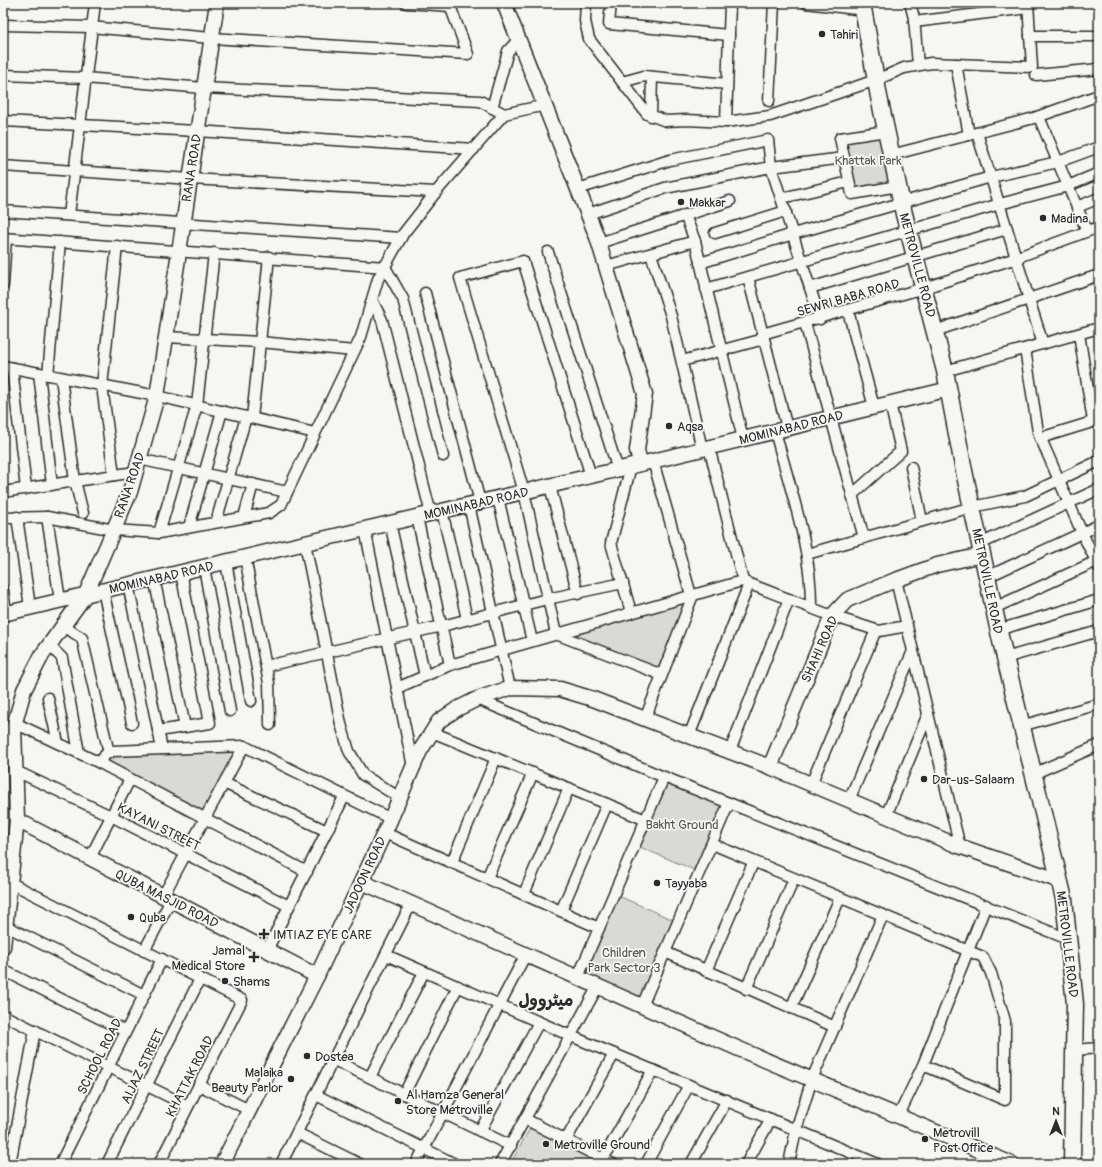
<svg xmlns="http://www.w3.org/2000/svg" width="1102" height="1167" viewBox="0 0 1102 1167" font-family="Pangolin,'Playpen Sans Arabic',sans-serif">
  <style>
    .green { fill: #d9d9d5; stroke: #828280 }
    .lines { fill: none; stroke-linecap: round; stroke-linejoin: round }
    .street-casing { stroke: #2b2b2b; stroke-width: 13 }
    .secondary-casing { stroke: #2b2b2b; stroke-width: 17 }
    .primary-casing { stroke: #2b2b2b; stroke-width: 19 }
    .street { stroke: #f6f6f2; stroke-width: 10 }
    .secondary { stroke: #f6f6f2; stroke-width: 14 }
    .primary { stroke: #f6f6f2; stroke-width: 16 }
    .poi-dot { fill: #2b2b2b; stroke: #f6f6f2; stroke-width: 1.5 }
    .labels { text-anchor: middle; stroke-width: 3.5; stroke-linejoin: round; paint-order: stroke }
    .poi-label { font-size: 13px; fill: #2b2b2b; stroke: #f6f6f2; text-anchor: start }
    .park-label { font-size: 13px; fill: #565656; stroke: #f6f6f2 }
    .street-label { font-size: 13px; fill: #2b2b2b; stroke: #f6f6f2 }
    .district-label { font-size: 17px; font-weight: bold; fill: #2b2b2b; stroke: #f6f6f2 }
  </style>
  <rect width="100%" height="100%" fill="#f6f6f2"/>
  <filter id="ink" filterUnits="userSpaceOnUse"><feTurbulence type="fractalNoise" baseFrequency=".025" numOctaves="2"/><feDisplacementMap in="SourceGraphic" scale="8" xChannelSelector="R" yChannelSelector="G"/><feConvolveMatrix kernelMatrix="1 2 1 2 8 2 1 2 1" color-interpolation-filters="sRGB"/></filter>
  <g filter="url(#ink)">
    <!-- green -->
    <g class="green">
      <polygon points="886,131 898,186 852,194 840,138"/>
      <polygon points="691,595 662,675 556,634"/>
      <polygon points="244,746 206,818 100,763 105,755"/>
      <polygon points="664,777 729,803 699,872 635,845"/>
      <polygon points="614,894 678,922 642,1006 578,977"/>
      <polygon points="533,1123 609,1164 510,1164"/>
    </g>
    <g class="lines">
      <!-- street casing -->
      <g class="street-casing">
        <g id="street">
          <polyline points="406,3 450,6"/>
          <polyline points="586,3 585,21 589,39 647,114 666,121 687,120 726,122 770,116 876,80 904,68 931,63 1032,67 1028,3"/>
          <polyline points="611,3 609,24 729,35"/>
          <polyline points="806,3 864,10"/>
          <polyline points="910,3 914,18 918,65"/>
          <polyline points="914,22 1028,8"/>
          <polyline points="3,25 90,27 211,38 468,54 449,3"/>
          <polyline points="1030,36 1099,36"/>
          <polyline points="956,64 969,135"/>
          <polyline points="3,75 85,78 204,88 480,101 504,114 546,105"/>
          <polyline points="1036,75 1099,69"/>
          <polyline points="622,82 644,76 727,84"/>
          <polyline points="769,101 774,3"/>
          <polyline points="492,108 508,51 519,39"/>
          <polyline points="651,116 652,77"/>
          <polyline points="1039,117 1087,231"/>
          <polyline points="3,121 197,131 474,149"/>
          <polyline points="726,122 730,3"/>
          <polyline points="886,131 840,138 852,194 898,186"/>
          <polyline points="977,133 1043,344"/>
          <polyline points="891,155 1034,118 1099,95"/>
          <polyline points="3,166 190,179 436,192"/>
          <polyline points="578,189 670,160 768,140 771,167 820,319"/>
          <polyline points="782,198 849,182"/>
          <polyline points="1077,207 1099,198"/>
          <polyline points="3,211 401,238"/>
          <polyline points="588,214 665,188 771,167 844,158"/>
          <polyline points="69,215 95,3"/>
          <polyline points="685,215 695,241 743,439"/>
          <polyline points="715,233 786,211"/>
          <polyline points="3,238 385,267 403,299 443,456"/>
          <polyline points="599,243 730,201"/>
          <polyline points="548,252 618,470"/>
          <polyline points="651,254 671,316 702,449"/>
          <polyline points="700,263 793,234 991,177 1058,162 1099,147"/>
          <polyline points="606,266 695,241"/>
          <polyline points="748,277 787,428"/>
          <polyline points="3,285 6,238"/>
          <polyline points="810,288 1007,229"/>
          <polyline points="706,289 1000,204 1068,186 1099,173"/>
          <polyline points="425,293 480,502"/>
          <polyline points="372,300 382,320 431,514"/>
          <polyline points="848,311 874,407"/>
          <polyline points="805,323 864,538"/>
          <polyline points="935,331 1099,275"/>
          <polyline points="762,334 924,288 1010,260 1099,227"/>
          <polyline points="1079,334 1093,421"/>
          <polyline points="166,337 260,342 354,351"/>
          <polyline points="1025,349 1038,432 1082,533 1099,567"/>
          <polyline points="682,361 764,339"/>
          <polyline points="3,366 157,396 315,433"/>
          <polyline points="12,368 26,489"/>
          <polyline points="945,371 1099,328"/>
          <polyline points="39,373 52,485"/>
          <polyline points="48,375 60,242"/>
          <polyline points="61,378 75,481 83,513"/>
          <polyline points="252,418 269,257"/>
          <path d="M775 431C790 489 812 548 811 608"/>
          <polyline points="1040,438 1099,420"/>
          <polyline points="709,447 743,581"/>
          <polyline points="139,459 287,492"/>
          <polyline points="653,461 691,595"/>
          <polyline points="911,467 922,521"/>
          <polyline points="114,475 102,386 117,246"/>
          <polyline points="591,476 523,261 460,278 524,492 556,634 662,675 693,595"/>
          <polyline points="550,486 578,594"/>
          <polyline points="3,492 135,472"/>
          <polyline points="852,495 901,451 890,403"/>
          <polyline points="498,498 532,641"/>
          <polyline points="469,505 510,688"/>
          <polyline points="442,511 467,619"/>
          <polyline points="17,517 30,607"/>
          <polyline points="47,517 60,600"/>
          <polyline points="244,517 253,484"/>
          <polyline points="417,517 450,665"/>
          <polyline points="3,518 47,517 114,530 159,533 269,513 281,505 361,337 378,279 403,234 436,192 504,114"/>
          <polyline points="216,522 246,417"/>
          <polyline points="390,523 425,676"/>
          <polyline points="189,527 222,411"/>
          <polyline points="365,529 413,767"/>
          <polyline points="159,533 197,405 214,253"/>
          <polyline points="305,543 341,724 349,751 363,775 400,798"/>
          <polyline points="980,544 1099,489"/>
          <polyline points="807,554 972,507 1025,496 1099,461"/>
          <polyline points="245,557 269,683 270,725"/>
          <polyline points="226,562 251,701"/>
          <polyline points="204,567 230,711"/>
          <polyline points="987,577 1099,525"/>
          <polyline points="154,578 185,727"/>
          <polyline points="896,580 960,847"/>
          <polyline points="128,584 162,749"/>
          <polyline points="3,590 6,613"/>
          <polyline points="103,590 132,723"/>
          <polyline points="994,608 1099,560"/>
          <polyline points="631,612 611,543 631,466"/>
          <polyline points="63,626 82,638 109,753"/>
          <polyline points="998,630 1099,600"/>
          <polyline points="49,645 62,658 79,753"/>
          <polyline points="1005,658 1099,631"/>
          <polyline points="266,666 442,626 547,599 623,583"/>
          <polyline points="397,688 450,665 742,581 832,616 879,631 907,626"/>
          <polyline points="48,698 58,743"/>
          <polyline points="477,699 664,777 1068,939"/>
          <polyline points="645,719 662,675"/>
          <polyline points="15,723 100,763 307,872"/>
          <polyline points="1021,726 1099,704"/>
          <polyline points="158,731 210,723 181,572"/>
          <polyline points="432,732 646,820"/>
          <polyline points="689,736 749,584"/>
          <polyline points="3,738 14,737"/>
          <polyline points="730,751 789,599"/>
          <polyline points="100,763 105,755 112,751 244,746 391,819"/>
          <polyline points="16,771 111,816 289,906"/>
          <polyline points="1033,774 1099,745"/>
          <polyline points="224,783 327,831"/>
          <polyline points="811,784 876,630"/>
          <polyline points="849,800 913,651"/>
          <polyline points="886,816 928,714"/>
          <polyline points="385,833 599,928"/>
          <polyline points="712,844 983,957 991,973 1005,1021 1005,1100 923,1065"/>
          <polyline points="3,846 16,844"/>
          <polyline points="90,858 130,779"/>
          <polyline points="452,862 496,758"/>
          <polyline points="487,878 533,773"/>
          <polyline points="11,883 242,1000 159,1164"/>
          <polyline points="524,894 569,788"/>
          <polyline points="163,896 244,746"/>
          <polyline points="561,911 607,804"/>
          <polyline points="6,926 144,995"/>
          <polyline points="267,950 344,797"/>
          <polyline points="144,951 171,900"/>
          <polyline points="665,952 835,1027"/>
          <polyline points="386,955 571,1036 878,1164"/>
          <polyline points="3,970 125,1031"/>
          <polyline points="706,971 753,863"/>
          <polyline points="578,977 664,777"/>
          <polyline points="746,989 794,879"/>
          <polyline points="642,1006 729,803"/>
          <polyline points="791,1008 840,898"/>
          <polyline points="3,1015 188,1106"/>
          <polyline points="1074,1050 1099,1048"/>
          <polyline points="334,1060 511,1146"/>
          <polyline points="370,1077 424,972"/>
          <polyline points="199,1085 249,1110"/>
          <polyline points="404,1094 458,986"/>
          <polyline points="316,1095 455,1164"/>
          <polyline points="898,1117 923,1065 986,905"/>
          <polyline points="525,1119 613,1164"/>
          <polyline points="480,1131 539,1022"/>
          <polyline points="297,1133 360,1164"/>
          <polyline points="566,1140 614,1054"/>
          <polyline points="603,1159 653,1070"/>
          <polyline points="10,1164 35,1030"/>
          <polyline points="60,1164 162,959"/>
          <polyline points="107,1164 200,979"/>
          <polyline points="281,1164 411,904"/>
          <polyline points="416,1164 526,954"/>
          <polyline points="500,1164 598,986"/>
          <polyline points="646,1164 689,1085"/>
          <polyline points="691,1164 727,1100"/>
          <polyline points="746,1164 771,1119"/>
          <polyline points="789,1164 796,1130 812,1079 883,915"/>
          <polyline points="983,1164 983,1152"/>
        </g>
      </g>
      <!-- secondary casing -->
      <g class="secondary-casing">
        <g id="secondary">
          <polyline points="504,3 597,237 645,394 637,450 640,464"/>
          <polyline points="3,614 591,476 949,389"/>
          <polyline points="770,767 832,616 847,600 893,581 937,565 982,555"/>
          <polyline points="17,820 317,976"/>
          <polyline points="362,882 739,1049 1012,1164"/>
          <polyline points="3,947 17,820 14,726 24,690 42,655 86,594 130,492 157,396 217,3"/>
          <polyline points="222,1164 317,976 388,825 420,751 439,721 457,709 477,699 510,688 560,689 593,699 770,767 956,845 1060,881"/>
        </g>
      </g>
      <!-- primary casing -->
      <g class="primary-casing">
        <polyline id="primary" points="862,3 879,97 904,214 945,371 964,471 1001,641 1064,899 1075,1004 1072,1164"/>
      </g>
      <!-- street -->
      <use href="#street" class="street"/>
      <!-- secondary -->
      <use href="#secondary" class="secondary"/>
      <!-- primary -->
      <use href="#primary" class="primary"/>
    </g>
  </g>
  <!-- markers -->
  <g class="poi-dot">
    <circle cx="822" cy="34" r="4"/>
    <circle cx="681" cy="202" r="4"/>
    <circle cx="1043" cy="218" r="4"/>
    <circle cx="669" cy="426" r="4"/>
    <circle cx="924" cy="779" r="4"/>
    <circle cx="657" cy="883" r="4"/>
    <circle cx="131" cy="917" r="4"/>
    <path d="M262 928h4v4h4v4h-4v4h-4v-4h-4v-4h4z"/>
    <path d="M252 951h4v4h4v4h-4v4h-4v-4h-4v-4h4z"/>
    <circle cx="225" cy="981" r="4"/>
    <circle cx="307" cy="1056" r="4"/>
    <circle cx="291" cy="1079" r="4"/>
    <circle cx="398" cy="1101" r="4"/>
    <circle cx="925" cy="1139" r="4"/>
    <circle cx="546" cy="1144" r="4"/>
  </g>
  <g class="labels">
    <!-- poi labels -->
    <g class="poi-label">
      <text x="830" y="39">Tahiri</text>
      <text x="689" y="207">Makkar</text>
      <text x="1051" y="223">Madina</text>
      <text x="677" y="431">Aqsa</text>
      <text x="932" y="784">Dar-us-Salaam</text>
      <text x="665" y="888">Tayyaba</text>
      <text x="139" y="922">Quba</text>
      <text x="273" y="939">IMTIAZ EYE CARE</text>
      <text x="245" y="955" text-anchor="end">Jamal<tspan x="245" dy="15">Medical Store</tspan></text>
      <text x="233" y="986">Shams</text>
      <text x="315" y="1061">Dostea</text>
      <text x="283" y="1077" text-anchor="end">Malaika<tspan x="283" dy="15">Beauty Parlor</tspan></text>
      <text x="406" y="1099">Al Hamza General<tspan x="406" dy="15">Store Metroville</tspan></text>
      <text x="933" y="1137">Metrovill<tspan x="933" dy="15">Post Office</tspan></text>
      <text x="554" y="1149">Metroville Ground</text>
    </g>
    <!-- park labels -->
    <g class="park-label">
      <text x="868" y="165">Khattak Park</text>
      <text x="682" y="829">Bakht Ground</text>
      <text x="624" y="957">Children<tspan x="624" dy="15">Park Sector 3</tspan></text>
    </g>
    <!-- street labels -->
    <g class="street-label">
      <text transform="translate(191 168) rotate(-81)" y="5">RANA ROAD</text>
      <text transform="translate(918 265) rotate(75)" y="5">METROVILLE ROAD</text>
      <text transform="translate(848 297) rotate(-16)" y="5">SEWRI BABA ROAD</text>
      <text transform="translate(791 427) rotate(-14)" y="5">MOMINABAD ROAD</text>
      <text transform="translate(129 485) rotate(-71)" y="5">RANA ROAD</text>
      <text transform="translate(476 503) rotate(-13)" y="5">MOMINABAD ROAD</text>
      <text transform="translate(161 577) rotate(-13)" y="5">MOMINABAD ROAD</text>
      <text transform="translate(988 581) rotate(78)" y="5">METROVILLE ROAD</text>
      <text transform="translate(819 649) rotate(-66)" y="5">SHAHI ROAD</text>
      <text transform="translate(159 826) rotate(27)" y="5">KAYANI STREET</text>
      <text transform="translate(364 875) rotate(-65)" y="5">JADOON ROAD</text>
      <text transform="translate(167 898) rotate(27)" y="5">QUBA MASJID ROAD</text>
      <text transform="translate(1068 944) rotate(83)" y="5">METROVILLE ROAD</text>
      <text transform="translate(99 1056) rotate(-63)" y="5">SCHOOL ROAD</text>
      <text transform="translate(142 1066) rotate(-64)" y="5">AIJAZ STREET</text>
      <text transform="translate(189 1076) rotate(-63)" y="5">KHATTAK ROAD</text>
    </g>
    <!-- district labels -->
    <g class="district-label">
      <text x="546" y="1006">میٹروول</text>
    </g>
  </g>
  <!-- margin -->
  <rect width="1102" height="1167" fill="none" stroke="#f6f6f2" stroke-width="16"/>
  <rect x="8" y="8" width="1086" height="1151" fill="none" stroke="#2b2b2b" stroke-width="1.5" filter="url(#ink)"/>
  <!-- north arrow -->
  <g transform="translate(1056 1121)" stroke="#f6f6f2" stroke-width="3" paint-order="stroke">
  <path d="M0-3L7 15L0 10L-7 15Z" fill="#2b2b2b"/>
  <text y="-6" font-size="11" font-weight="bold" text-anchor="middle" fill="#2b2b2b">N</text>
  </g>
</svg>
